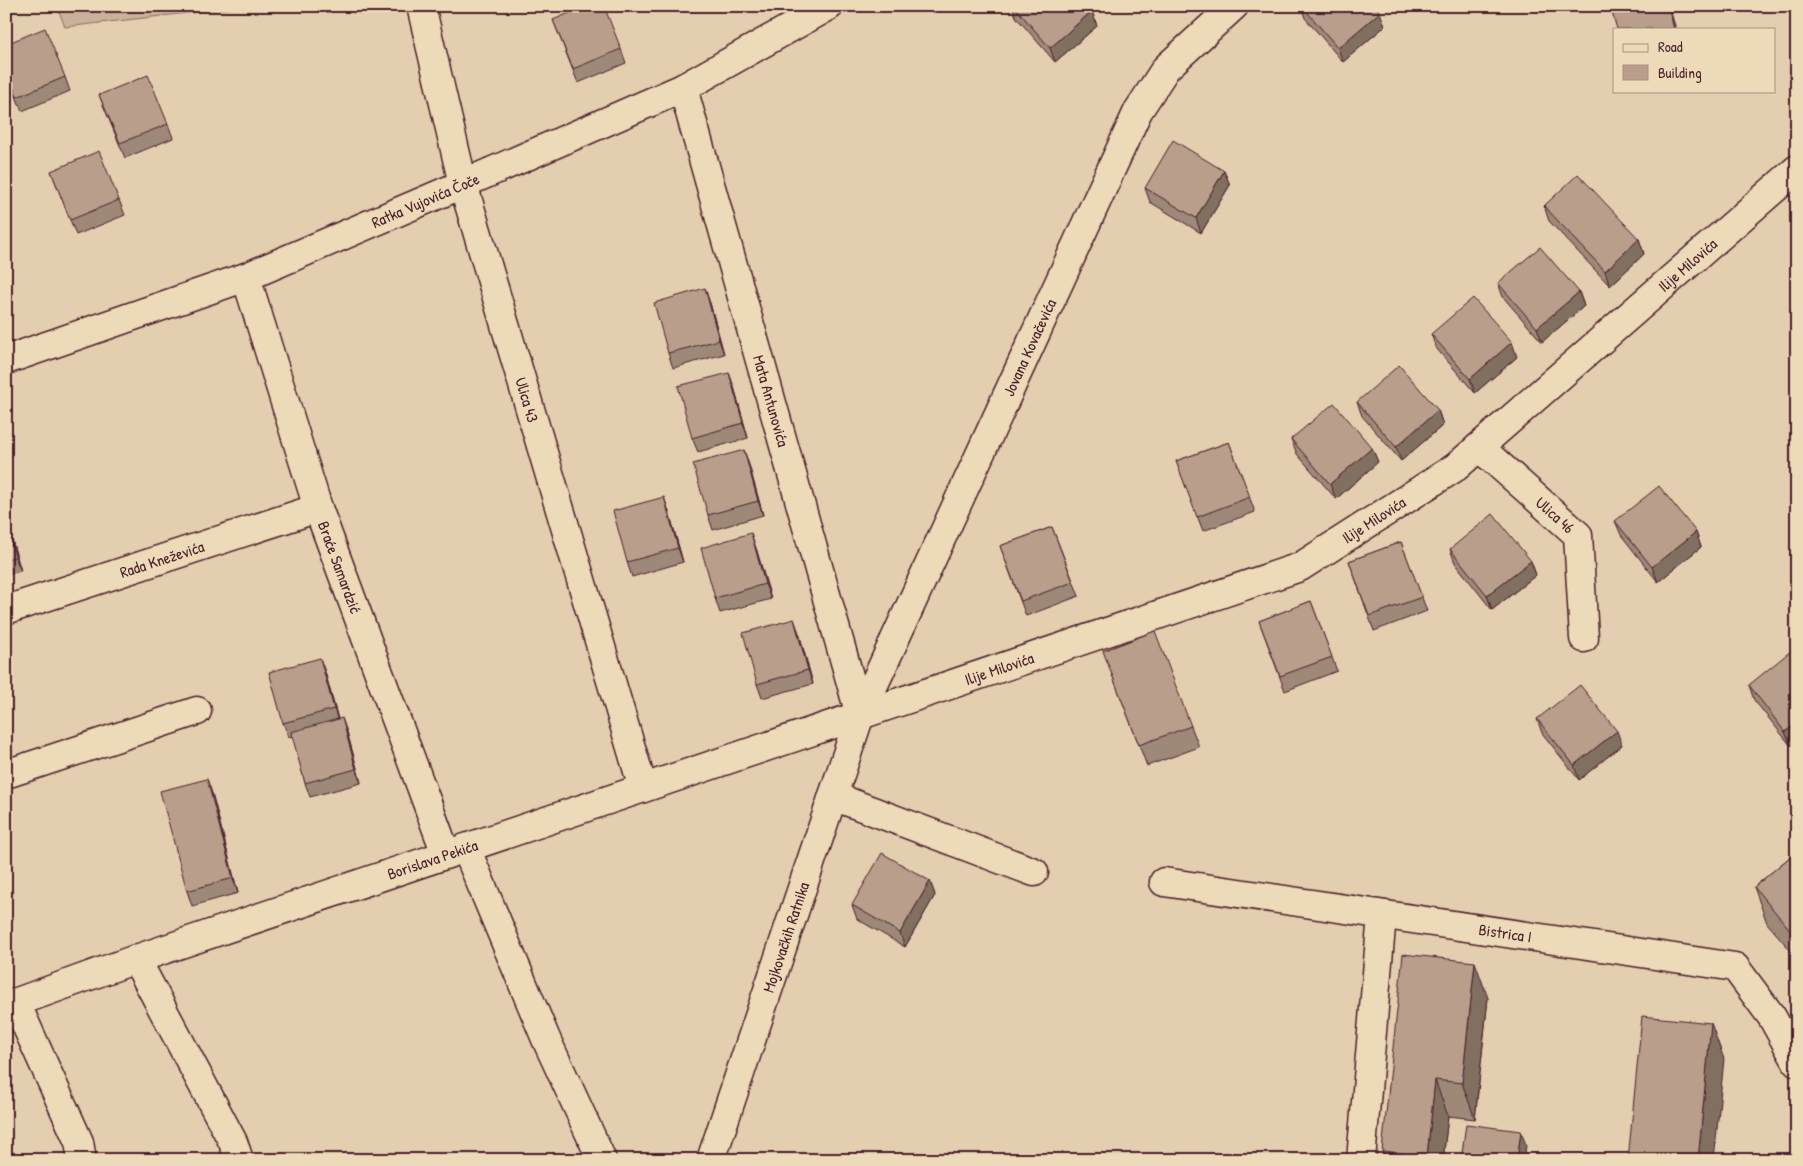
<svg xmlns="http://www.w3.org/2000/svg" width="1803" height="1166" viewBox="0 0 1803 1166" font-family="'Patrick Hand',sans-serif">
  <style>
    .green { fill: #cab199; stroke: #8a6862 }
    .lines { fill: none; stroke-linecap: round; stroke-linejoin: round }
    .minor-casing { stroke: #4a1f2b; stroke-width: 31 }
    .minor { stroke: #eddab8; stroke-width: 28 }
    .wall { fill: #9e8878; stroke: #4a1f2b }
    .shaded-wall { fill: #816f61; stroke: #4a1f2b }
    .building { fill: #b89e8b; stroke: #4a1f2b }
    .labels { text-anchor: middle; stroke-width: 4.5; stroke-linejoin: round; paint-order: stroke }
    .street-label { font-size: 16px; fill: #4a1f2b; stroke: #eddab8 }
  </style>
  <rect width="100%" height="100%" fill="#e3cfb0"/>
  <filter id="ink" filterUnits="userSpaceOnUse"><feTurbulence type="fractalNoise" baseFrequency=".02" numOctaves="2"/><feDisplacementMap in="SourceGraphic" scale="10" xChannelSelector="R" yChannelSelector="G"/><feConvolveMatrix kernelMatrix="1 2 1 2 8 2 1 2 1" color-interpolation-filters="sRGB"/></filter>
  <g filter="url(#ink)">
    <!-- green -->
    <polygon class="green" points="57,6 249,6 65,27"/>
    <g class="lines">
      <!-- minor casing -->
      <g class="minor-casing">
        <g id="minor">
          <path id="s1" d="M421 6 463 184 643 788"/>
          <path id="s2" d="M683 88 860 715"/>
          <path id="s3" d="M246 277 318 508 446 854"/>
          <path id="s4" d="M6 360 246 277 463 184 683 88 829 6"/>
          <path id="s5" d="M1479 447 1578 535 1584 638"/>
          <path id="s6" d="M6 610 318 508"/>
          <polyline points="6,774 197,711"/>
          <polyline points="833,796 1034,872"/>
          <polyline points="466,848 546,1039 602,1160"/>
          <path id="s7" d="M1164 882 1735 967 1772 1017 1797 1062"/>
          <polyline points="136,959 233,1142 239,1160"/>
          <polyline points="16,1003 79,1142 82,1160"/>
          <path id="s8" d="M6 1006 136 959 1300 567 1456 467 1797 169"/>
          <path id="s9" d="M711 1160 860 715 1138 111 1166 68 1234 6"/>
          <polyline points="1361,1160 1382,915"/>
        </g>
      </g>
      <!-- minor -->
      <use href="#minor" class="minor"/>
    </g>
    <!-- wall -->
    <g class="wall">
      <polygon points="1012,6 1087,6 1092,11 1097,26 1055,62 1016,17"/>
      <polygon points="1301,6 1375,6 1385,26 1343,62 1305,18"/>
      <polygon points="553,20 621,49 626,63 578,83"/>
      <polygon points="6,44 65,77 70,91 22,111 6,72"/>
      <polygon points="99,95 168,124 173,138 125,158"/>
      <polygon points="51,171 119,200 125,215 76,235"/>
      <polygon points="1224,171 1230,185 1201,233 1150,202 1145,188"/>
      <polygon points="1544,206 1639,239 1644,254 1610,286 1549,221"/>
      <polygon points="1498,283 1579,292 1584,306 1542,342 1503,297"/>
      <polygon points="710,303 724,354 673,368 668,353"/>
      <polygon points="1431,334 1517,357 1475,393 1436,348"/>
      <polygon points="729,373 734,387 748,438 698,452 692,438"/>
      <polygon points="1357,402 1438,410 1443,425 1401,461 1362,416"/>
      <polygon points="1291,439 1372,448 1378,462 1336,499 1297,454"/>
      <polygon points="1229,442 1255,512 1203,531 1176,461"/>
      <polygon points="744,450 749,465 763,515 713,530 708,515"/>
      <polygon points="669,512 683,562 632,577 627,562"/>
      <polygon points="6,520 21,571 6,575"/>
      <polygon points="1615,521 1696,532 1701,547 1658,582 1621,535"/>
      <polygon points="1052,527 1079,596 1026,616 1000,546"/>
      <polygon points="1401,542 1427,611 1374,631 1349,561"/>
      <polygon points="756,548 771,599 720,613 715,598"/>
      <polygon points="1450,549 1531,561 1536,575 1492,610 1455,563"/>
      <polygon points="1311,601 1337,671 1285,691 1259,621"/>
      <polygon points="799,633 813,684 762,698 757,684"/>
      <polygon points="1797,657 1797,741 1791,746 1754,700 1749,685"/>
      <polygon points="325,672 338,719 347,732 361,783 310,797 305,783 293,736 289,737 283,723"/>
      <polygon points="1111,672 1191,726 1199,747 1147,766"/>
      <polygon points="1537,719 1622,745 1579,780 1542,733"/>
      <polygon points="212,793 238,893 192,906 187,891"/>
      <polygon points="1797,851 1797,958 1767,923 1754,887"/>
      <polygon points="930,881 935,895 905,947 857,919 852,905"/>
      <polygon points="1488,998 1475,1119 1448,1116 1443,1160 1385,1160 1382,1151"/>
    </g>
    <!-- shaded-wall -->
    <g class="shaded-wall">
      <polygon points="1668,6 1669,6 1676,29 1674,29"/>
      <polygon points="1092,11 1097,26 1055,62 1050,48"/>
      <polygon points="1380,12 1385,26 1343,62 1338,48"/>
      <polygon points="1224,171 1230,185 1201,233 1196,218"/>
      <polygon points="1639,239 1644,254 1610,286 1605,271"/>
      <polygon points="705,288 710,303 724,354 719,340"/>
      <polygon points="1579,292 1584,306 1542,342 1537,328"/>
      <polygon points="1512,342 1517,357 1475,393 1470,379"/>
      <polygon points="729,373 734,387 748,438 743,423"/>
      <polygon points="1438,410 1443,425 1401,461 1396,447"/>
      <polygon points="1372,448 1378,462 1336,499 1330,484"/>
      <polygon points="744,450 749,465 763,515 758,501"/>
      <polygon points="664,497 669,512 683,562 678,548"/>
      <polygon points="6,520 21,571 15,557 6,524"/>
      <polygon points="1696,532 1701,547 1658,582 1652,567"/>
      <polygon points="751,533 756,548 771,599 765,584"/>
      <polygon points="1531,561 1536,575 1492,610 1487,595"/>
      <polygon points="794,619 799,633 813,684 808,670"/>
      <polygon points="320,658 325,672 339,723 334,709"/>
      <polygon points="342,718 347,732 361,783 356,769"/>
      <polygon points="1797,723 1797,741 1791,746 1785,732"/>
      <polygon points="1617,731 1622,745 1579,780 1574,765"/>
      <polygon points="207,779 212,793 238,893 233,878"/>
      <polygon points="930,881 935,895 905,947 900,933"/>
      <polygon points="1475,962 1488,998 1475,1119 1462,1083"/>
      <polygon points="1711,1023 1724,1059 1714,1160 1698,1160"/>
      <polygon points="1435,1080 1448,1116 1443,1160 1429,1160 1427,1156"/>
      <polygon points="1521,1131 1526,1145 1524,1160 1517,1160"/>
    </g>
    <!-- building -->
    <g class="building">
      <polygon points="586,6 604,6 621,49 573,69 553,20"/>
      <polygon points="1014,6 1087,6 1092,11 1050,48"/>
      <polygon points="1302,6 1375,6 1380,12 1338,48"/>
      <polygon points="1622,6 1668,6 1674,29 1617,29 1611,9"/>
      <polygon points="45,28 65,77 17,97 6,71 6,44"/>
      <polygon points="148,75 168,124 120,143 99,95"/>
      <polygon points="1173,140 1224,171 1196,218 1145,188"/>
      <polygon points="99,151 119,200 70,220 51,171"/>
      <polygon points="1578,174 1639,239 1605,271 1544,206"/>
      <polygon points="1540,247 1579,292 1537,328 1498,283"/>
      <polygon points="705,288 719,340 668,353 654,303"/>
      <polygon points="1473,298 1512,342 1470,379 1431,334"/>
      <polygon points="1399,365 1438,410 1396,447 1357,402"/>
      <polygon points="729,373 743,423 692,438 678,386"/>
      <polygon points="1334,403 1372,448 1330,484 1291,439"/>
      <polygon points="1797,440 1797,446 1794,442"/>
      <polygon points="1229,442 1250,497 1197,517 1176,461"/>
      <polygon points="744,450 758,501 708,515 693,464"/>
      <polygon points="1659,486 1696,532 1652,567 1615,521"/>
      <polygon points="664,497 678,548 627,562 613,511"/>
      <polygon points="1493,514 1531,561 1487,595 1450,549"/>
      <polygon points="6,524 15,557 6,559"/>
      <polygon points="1052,527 1073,582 1021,601 1000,546"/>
      <polygon points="751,533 765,584 715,598 701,548"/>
      <polygon points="1401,542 1422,597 1369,616 1349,561"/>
      <polygon points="1311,601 1332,657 1280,676 1259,621"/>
      <polygon points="794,619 808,670 757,684 743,633"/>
      <polygon points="1155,631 1191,726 1139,745 1103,651"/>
      <polygon points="1792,650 1797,657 1797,723 1785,732 1749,685"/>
      <polygon points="320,658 334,709 283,723 269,672"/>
      <polygon points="1580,685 1617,731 1574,765 1537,719"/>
      <polygon points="342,718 356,769 305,783 291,732"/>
      <polygon points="207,779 233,878 187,891 160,791"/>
      <polygon points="1797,851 1797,938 1754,887"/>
      <polygon points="882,853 930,881 900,933 852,905"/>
      <polygon points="1403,954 1475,962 1462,1083 1435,1080 1427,1156 1382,1151"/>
      <polygon points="1642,1016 1711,1023 1698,1160 1628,1160"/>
      <polygon points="1466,1124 1521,1131 1517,1160 1461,1160"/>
    </g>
  </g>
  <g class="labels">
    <!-- street labels -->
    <g class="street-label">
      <text dy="6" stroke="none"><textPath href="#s4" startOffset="449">Ratka Vujovića Čoče</textPath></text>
      <text dy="6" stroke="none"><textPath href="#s8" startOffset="1859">Ilije Milovića</textPath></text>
      <text dy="6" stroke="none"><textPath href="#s9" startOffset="874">Jovana Kovačevića</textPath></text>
      <text dy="6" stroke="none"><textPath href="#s1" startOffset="408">Ulica 43</textPath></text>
      <text dy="6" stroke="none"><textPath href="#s2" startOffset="325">Mata Antunovića</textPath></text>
      <text dy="6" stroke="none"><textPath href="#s5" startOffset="102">Ulica 46</textPath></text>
      <text dy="6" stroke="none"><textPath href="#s8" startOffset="1454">Ilije Milovića</textPath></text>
      <text dy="6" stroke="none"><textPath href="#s6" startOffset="164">Rada Kneževića</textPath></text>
      <text dy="6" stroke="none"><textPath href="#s3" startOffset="305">Braće Samardzić</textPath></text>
      <text dy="6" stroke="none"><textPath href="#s8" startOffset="1049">Ilije Milovića</textPath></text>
      <text dy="6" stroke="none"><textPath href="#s8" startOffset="451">Borislava Pekića</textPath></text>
      <text dy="6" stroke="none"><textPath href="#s7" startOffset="345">Bistrica I</textPath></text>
      <text dy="6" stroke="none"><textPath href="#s9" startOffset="235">Mojkovačkih Ratnika</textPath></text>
    </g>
  </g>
  <!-- margin -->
  <rect width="1803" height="1166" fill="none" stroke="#eddab8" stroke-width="25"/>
  <rect x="12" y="12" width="1778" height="1141" fill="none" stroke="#4a1f2b" stroke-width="2" filter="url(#ink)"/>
  <!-- legend -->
  <rect x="1613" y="28" width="162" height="65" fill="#eddab8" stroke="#ac8f80"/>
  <rect x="1623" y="44" width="25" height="8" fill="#eddab8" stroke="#ac8f80"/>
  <text x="1658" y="52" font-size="15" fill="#4a1f2b">Road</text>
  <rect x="1623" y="65" width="25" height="15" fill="#b89e8b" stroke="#ac8f80"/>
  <text x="1658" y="78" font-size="15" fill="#4a1f2b">Building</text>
</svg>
